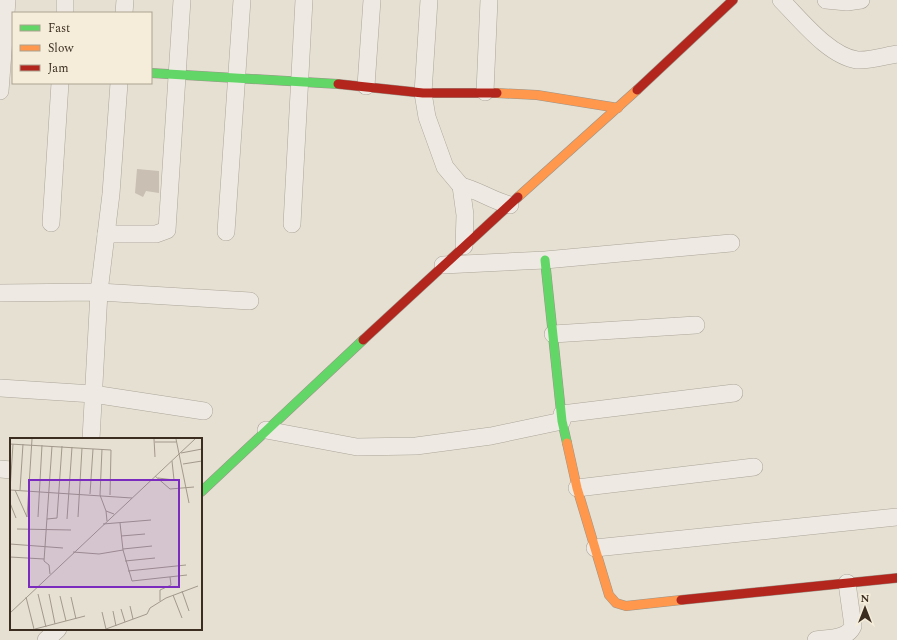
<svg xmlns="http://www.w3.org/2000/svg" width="897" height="640" viewBox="0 0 897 640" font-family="Spectral,serif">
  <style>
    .building { fill: #c9bfb3 }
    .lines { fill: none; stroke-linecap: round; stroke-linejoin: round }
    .street-casing { stroke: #aca59a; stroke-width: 18 }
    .fast-casing { stroke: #9b958a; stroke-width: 10 }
    .slow-casing { stroke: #9b958a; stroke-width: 10 }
    .jam-casing { stroke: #9b958a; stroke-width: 10 }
    .street { stroke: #eeeae3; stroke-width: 17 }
    .fast { stroke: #63d668; stroke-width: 9 }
    .slow { stroke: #ff974d; stroke-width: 9 }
    .jam { stroke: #b3261e; stroke-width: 9 }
    .inset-road { fill: none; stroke: #a2998b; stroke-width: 1 }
    .view { fill: #7b2cbf; fill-opacity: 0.15; stroke: #7b2cbf; stroke-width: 2 }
    .inset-edge { fill: none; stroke: #3b2e21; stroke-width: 2 }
  </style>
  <rect width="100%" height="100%" fill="#e6e0d2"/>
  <!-- building -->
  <polygon class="building" points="137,169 159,171 159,193 146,191 143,197 135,193"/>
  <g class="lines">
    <!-- street casing -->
    <g class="street-casing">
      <g id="street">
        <polyline points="429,0 423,93 427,117 445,167 461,186"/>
        <path d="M781 0C801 20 829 56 857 60 869 61 885 56 897 54"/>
        <polyline points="826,0 847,2 861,0"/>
        <polyline points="65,13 65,0"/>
        <polyline points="124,13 125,0"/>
        <polyline points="366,86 372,0"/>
        <polyline points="0,91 7,0"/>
        <polyline points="485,92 489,0"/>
        <polyline points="51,223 60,83"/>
        <polyline points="292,224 304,0"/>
        <polyline points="226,232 242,0"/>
        <polyline points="106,234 156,234 167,230 182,0"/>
        <path d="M464 246 465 215 461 186C478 190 493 201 510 205"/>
        <polyline points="443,265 545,260 731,243"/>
        <polyline points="0,293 99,292 250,301"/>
        <polyline points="553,334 696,325"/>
        <polyline points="0,388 93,394 204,411"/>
        <polyline points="562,414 734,393"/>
        <polyline points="266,430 357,447 416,446 491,436 562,421"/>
        <polyline points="91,439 99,292 111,194 119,83"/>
        <polyline points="0,469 11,470"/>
        <polyline points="577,488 754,467"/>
        <polyline points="595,548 897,517"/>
        <polyline points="46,640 58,629"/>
        <path d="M816 640C828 638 848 639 853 626L847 583"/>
      </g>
    </g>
    <!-- fast casing -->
    <g class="fast-casing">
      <g id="fast">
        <polyline points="151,73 338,84"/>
        <polyline points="545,260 562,421 567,443"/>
        <polyline points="201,492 363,340"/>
      </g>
    </g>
    <!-- slow casing -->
    <g class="slow-casing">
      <g id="slow">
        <polyline points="497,93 537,95 618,108"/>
        <polyline points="518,197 637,90"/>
        <polyline points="567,443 577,488 609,595 616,603 626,606 681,600"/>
      </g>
    </g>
    <!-- jam casing -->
    <g class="jam-casing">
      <g id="jam">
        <polyline points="338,84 423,93 497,93"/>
        <polyline points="637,90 733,0"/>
        <polyline points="363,340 518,197"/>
        <polyline points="681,600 897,578"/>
      </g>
    </g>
    <!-- street -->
    <use href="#street" class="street"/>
    <!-- fast -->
    <use href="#fast" class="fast"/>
    <!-- slow -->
    <use href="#slow" class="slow"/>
    <!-- jam -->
    <use href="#jam" class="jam"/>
  </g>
  <!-- overview -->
  <g transform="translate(10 438)">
    <rect width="192" height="192" fill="#e6e0d2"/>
    <path class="inset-road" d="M144 1 145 19M166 1 179 65M145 4H166M0 6 101 12 100 57M3 6 0 52 122 60M92 11 90 57 96 73M171 15 192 11M173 26 192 23M145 38 160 51 184 49M148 40 164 42 162 23M5 52 17 79 22 1M10 52 13 6M80 56 83 11M0 65 6 80M28 79 32 7M68 79 72 10M37 81 47 80 52 8M57 81 62 9M97 83 96 73 104 76M110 85 113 112 122 143 177 137M93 86 141 82M7 91 61 92M111 98 135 96M0 106 53 110M113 111 142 108M63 114 89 116 113 112M0 119 34 121M115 123 145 120M118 133 176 127M40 136 39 127 34 123 42 8M172 153 179 173M28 156 36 189M39 156 45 186M163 157 172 180M50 158 56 183M16 159 24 191M61 159 66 181M150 163V152L161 147 160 139M120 168 123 181M111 171 115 184M103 173 106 188M92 174 96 191M0 175 185 1M25 191 75 178M96 191 137 176 140 170 156 160 188 148"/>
    <path class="view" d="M19 42H169V149H19Z"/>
    <rect width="192" height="192" class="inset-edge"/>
  </g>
  <!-- legend -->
  <rect x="12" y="12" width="140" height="72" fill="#f5edd9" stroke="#aba18f"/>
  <rect x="20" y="25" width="20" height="6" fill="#63d668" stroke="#aba18f"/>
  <text x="48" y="32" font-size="12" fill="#3b2e21">Fast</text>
  <rect x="20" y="45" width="20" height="6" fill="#ff974d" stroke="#aba18f"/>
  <text x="48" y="52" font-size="12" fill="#3b2e21">Slow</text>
  <rect x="20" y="65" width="20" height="6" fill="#b3261e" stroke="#aba18f"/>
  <text x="48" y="72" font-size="12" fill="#3b2e21">Jam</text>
  <!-- north arrow -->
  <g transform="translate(865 608)" stroke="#f5edd9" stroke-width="3" paint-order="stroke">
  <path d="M0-3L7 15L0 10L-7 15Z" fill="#3b2e21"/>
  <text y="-6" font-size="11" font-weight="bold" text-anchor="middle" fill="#3b2e21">N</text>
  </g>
</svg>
